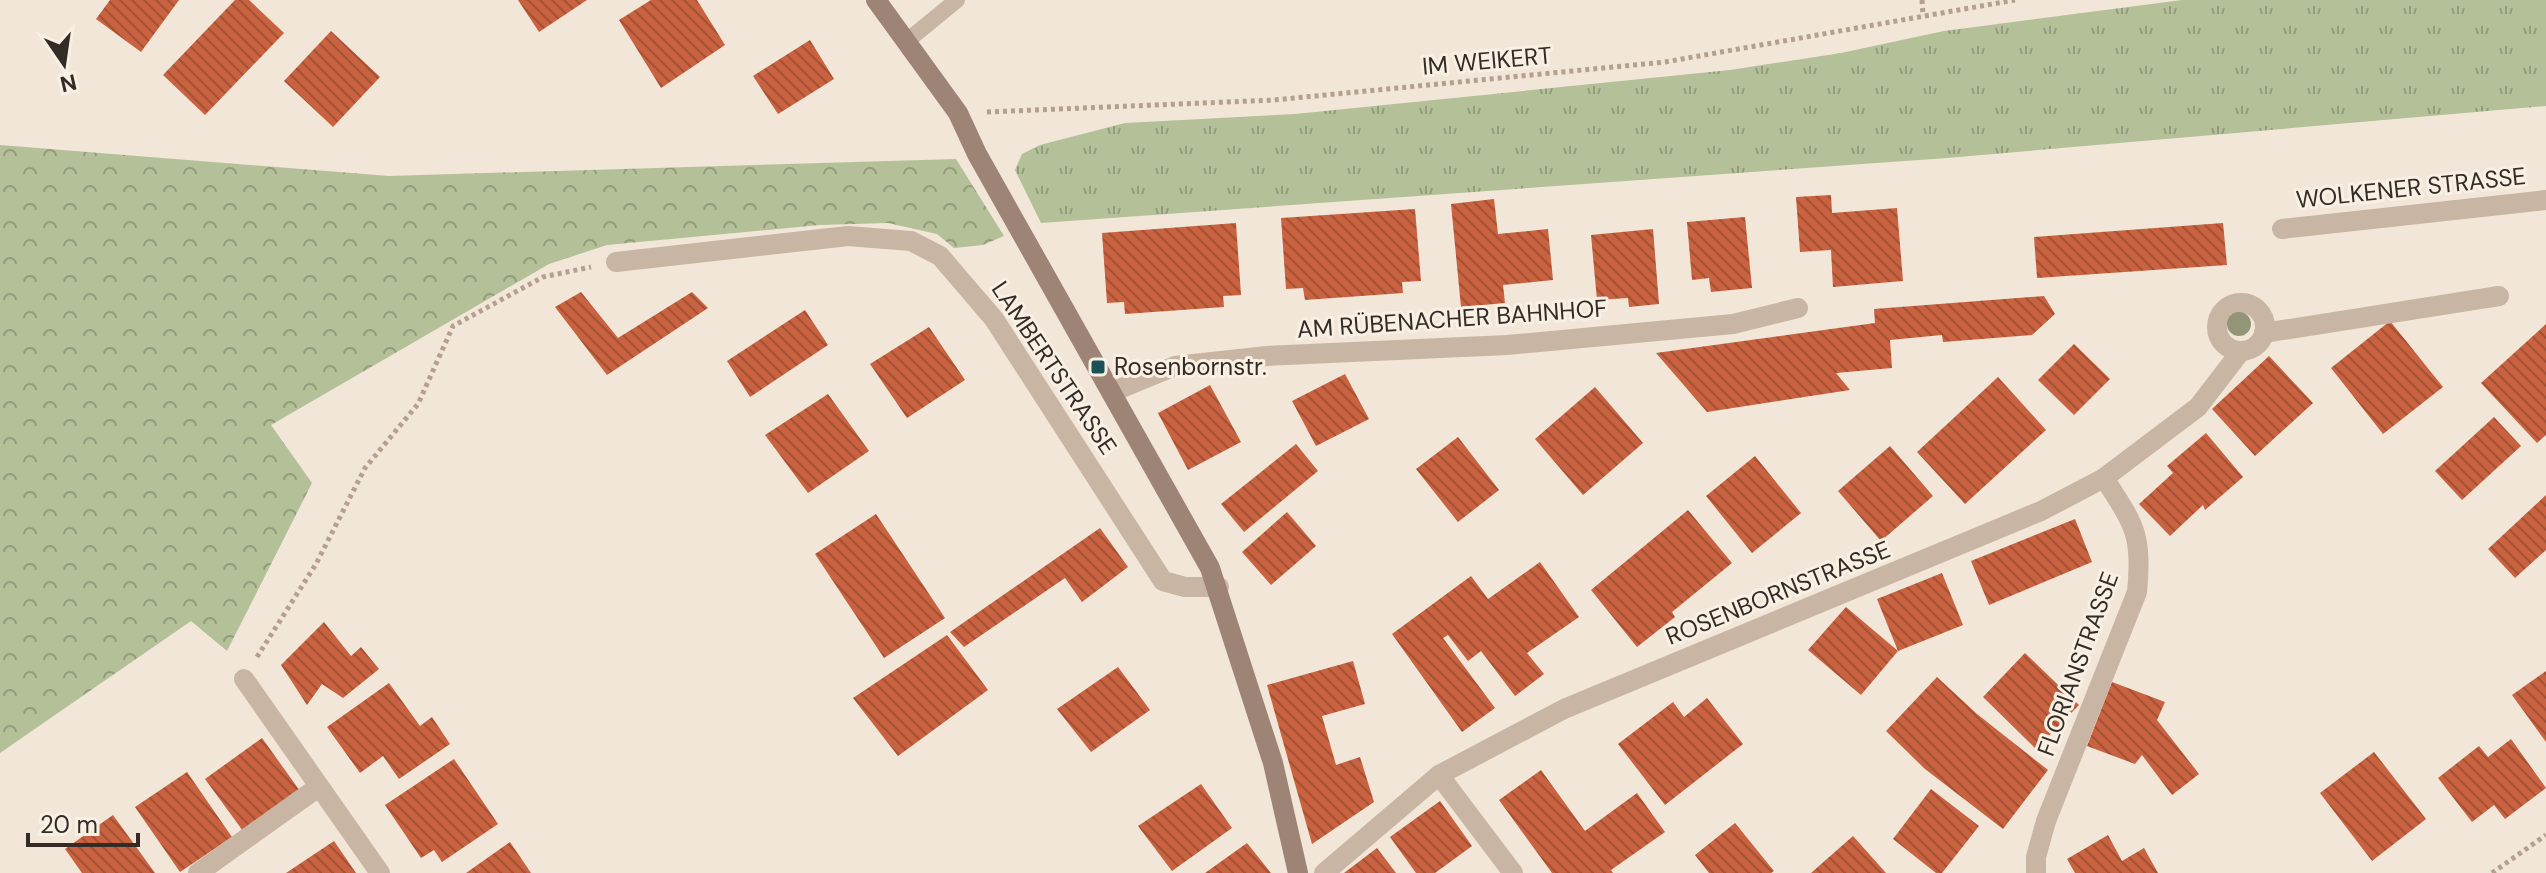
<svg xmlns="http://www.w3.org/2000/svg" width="2546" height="873" viewBox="0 0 2546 873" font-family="'DM Sans',sans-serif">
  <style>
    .grass { fill: url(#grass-tufts) }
    .forest { fill: url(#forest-crowns) }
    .building { fill: url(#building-back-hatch) }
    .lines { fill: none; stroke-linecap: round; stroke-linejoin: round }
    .path { stroke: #b59f8e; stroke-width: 5; stroke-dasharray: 4 4; stroke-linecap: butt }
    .service { stroke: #c9b5a4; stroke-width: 16 }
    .minor { stroke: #c9b5a4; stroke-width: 20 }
    .secondary { stroke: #9d8476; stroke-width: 20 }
    .tree { fill: #929578 }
    .poi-dot { fill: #1b5256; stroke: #f9f0e4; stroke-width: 3 }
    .labels { text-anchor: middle; stroke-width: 6; stroke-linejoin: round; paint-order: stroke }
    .street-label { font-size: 24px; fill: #352b26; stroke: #f9f0e4 }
    .poi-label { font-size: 24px; fill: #352b26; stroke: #f9f0e4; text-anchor: start }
  </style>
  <defs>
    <pattern id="grass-tufts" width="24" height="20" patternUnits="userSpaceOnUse" patternTransform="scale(2)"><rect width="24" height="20" fill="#b3c098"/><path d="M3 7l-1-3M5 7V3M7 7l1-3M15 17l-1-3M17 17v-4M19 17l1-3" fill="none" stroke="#929c7c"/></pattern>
    <pattern id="forest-crowns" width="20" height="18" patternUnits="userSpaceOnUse" patternTransform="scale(2)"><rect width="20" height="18" fill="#b3c098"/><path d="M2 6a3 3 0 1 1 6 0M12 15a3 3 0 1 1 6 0" fill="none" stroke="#929c7c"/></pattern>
    <pattern id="building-back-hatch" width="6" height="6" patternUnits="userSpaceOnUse" patternTransform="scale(2)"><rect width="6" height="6" fill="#c86240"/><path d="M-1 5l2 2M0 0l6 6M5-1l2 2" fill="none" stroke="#a35135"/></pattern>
  </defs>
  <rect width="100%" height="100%" fill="#f1e6d8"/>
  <!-- grass -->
  <polygon class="grass" points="2182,0 2546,0 2546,106 1947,158 1041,223 1015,170 1022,154 1040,145 1125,123 1295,114 1730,70 1841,53 1944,31"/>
  <!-- forest -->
  <polygon class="forest" points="0,145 389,176 956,159 1004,236 983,245 954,248 937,234 888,223 820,225 607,245 549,264 271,425 312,483 227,651 191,621 0,753"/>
  <!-- building -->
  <g class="building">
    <polygon points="110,0 179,0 141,52 96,19"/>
    <polygon points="235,0 249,0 284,33 205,115 163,75"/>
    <polygon points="518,0 587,0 539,32"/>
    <polygon points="651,0 697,0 725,45 661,88 619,20"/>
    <polygon points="331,31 380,77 333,127 284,81"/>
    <polygon points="810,40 834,79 778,114 753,76"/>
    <polygon points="1831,195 1832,213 1897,208 1903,281 1833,287 1831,250 1800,252 1796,197"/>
    <polygon points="1494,199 1498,234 1548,229 1553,280 1503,285 1505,303 1461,307 1451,204"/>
    <polygon points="1415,209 1421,281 1402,282 1403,293 1305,300 1303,288 1286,289 1281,218"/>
    <polygon points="1745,217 1752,288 1711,292 1709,278 1692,280 1687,222"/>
    <polygon points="1236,223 1241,295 1223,296 1224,307 1125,314 1124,302 1107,303 1102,233"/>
    <polygon points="2223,223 2227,265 2037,278 2034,237"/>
    <polygon points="1653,229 1659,304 1629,307 1628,298 1597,300 1591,235"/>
    <polygon points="581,292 618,338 692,292 708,308 607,375 555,307"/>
    <polygon points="2044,296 2055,314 2032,335 1943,342 1942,335 1890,340 1892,368 1836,373 1850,390 1707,412 1656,353 1875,323 1874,309"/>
    <polygon points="805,310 828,345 750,397 727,361"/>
    <polygon points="2390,321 2443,387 2383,434 2331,368"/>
    <polygon points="2546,324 2546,435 2537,443 2481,383"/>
    <polygon points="929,327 965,380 907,418 870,364"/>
    <polygon points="2074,344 2110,379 2074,415 2038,380"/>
    <polygon points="2269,356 2313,403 2255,456 2212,409"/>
    <polygon points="1345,374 1369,419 1316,446 1292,401"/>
    <polygon points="1998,377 2046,430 1965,504 1917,452"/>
    <polygon points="1210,385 1241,442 1188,470 1158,413"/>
    <polygon points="1595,387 1643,443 1583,495 1535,439"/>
    <polygon points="828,394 869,451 808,493 765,435"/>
    <polygon points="2494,417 2521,446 2462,500 2435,471"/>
    <polygon points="2206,433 2243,477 2205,510 2203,505 2170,536 2139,504 2173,473 2167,466"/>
    <polygon points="1458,437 1499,490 1458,522 1416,469"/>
    <polygon points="1296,444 1318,471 1244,532 1221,504"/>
    <polygon points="1890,446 1933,496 1881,541 1838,491"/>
    <polygon points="1755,456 1801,513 1752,553 1706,496"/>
    <polygon points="2546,495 2546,550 2515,578 2488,549"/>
    <polygon points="1688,510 1732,563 1672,612 1675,617 1637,647 1591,590"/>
    <polygon points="1287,512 1316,546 1271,585 1242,552"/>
    <polygon points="876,514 945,618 884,658 815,554"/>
    <polygon points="2075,519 2092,562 1989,605 1971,561"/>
    <polygon points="1100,528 1128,567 1082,602 1065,578 964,647 950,632"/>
    <polygon points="1540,562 1579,617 1527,653 1544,674 1515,696 1481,651 1468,661 1448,635 1443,638 1495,708 1462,732 1392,634 1471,576 1488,599"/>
    <polygon points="1942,573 1963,625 1898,651 1877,599"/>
    <polygon points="1846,607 1898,651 1861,695 1808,650"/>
    <polygon points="324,622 351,656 361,647 379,669 343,698 322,684 307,705 281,665"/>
    <polygon points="947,635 988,690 898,756 853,698"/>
    <polygon points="2025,653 2079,705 2036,749 1983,697"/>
    <polygon points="1353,661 1365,704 1322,716 1336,765 1360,757 1374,802 1312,844 1267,685"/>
    <polygon points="1118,667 1150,710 1091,752 1057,709"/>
    <polygon points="2546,671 2546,742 2512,695"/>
    <polygon points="1937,677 1977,714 2048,770 2003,829 1925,769 1886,731"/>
    <polygon points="2112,682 2165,702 2157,720 2199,774 2172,795 2142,755 2135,764 2087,746"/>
    <polygon points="389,683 420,726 432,717 450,744 399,779 383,756 360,773 327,727"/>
    <polygon points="1707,698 1743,744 1665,805 1618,744 1673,702 1684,717"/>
    <polygon points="262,738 300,791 243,831 205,779"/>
    <polygon points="2511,739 2546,788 2505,819 2494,805 2472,822 2438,778 2479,746 2488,757"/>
    <polygon points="2374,752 2426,819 2372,861 2320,793"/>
    <polygon points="454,759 498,824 442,862 434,850 421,858 385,805"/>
    <polygon points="1541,770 1585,831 1637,793 1665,832 1611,870 1613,873 1552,873 1499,800"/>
    <polygon points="187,772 232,837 180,872 135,807"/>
    <polygon points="1201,784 1232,828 1172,871 1138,826"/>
    <polygon points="1931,789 1979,826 1942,873 1936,873 1893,839"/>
    <polygon points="1440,801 1472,846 1435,873 1416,873 1390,837"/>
    <polygon points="113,815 155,873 82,873 65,849"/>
    <polygon points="1735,823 1774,871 1771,873 1709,873 1695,855"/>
    <polygon points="2108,835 2122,861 2144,848 2158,873 2075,873 2067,859"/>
    <polygon points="1853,836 1886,873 1811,873"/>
    <polygon points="334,841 356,873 286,873"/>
    <polygon points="510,842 531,873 466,873"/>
    <polygon points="1247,843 1271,873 1205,873"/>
    <polygon points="1377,848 1396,873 1344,873"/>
  </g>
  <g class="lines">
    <!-- path -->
    <g class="path">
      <polyline points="1922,0 1923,16"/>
      <polyline points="987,112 1274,100 1665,62 2015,0"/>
      <polyline points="257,657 316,564 365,468 418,404 453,326 543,277 591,267"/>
      <polyline points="2492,873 2546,835"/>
    </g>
    <!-- service -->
    <polyline class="service" points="907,41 957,0"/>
    <!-- minor -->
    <g class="minor">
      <polyline points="2282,229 2546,200"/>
      <polyline points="616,262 848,236 911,241 940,256 994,319 1163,581 1185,587 1219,587"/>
      <circle cx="2241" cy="327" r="24"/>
      <polyline points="2264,333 2499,296"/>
      <polyline points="1112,392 1175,366 1267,356 1507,345 1733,324 1798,308"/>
      <polyline points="244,679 380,873"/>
      <polyline points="1439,775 1513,873"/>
      <polyline points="198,873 317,788"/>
      <polyline points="1324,873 1439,775 1564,709 2041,511 2104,478 2198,407 2241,351"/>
      <path d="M2036 873V857L2046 821 2137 592C2143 535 2134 524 2104 478"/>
    </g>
    <!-- secondary -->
    <polyline class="secondary" points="876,0 958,113 977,154 1210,568 1273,763 1298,873"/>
  </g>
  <!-- trees -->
  <circle class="tree" cx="2239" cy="324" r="12"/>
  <!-- markers -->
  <rect class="poi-dot" x="1090" y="359" width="16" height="16" rx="4"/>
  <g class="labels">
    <!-- street labels -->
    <g class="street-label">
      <text transform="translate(1487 61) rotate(-5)" y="8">IM WEIKERT</text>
      <text transform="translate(2411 188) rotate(-6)" y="8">WOLKENER STRASSE</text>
      <text transform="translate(1452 319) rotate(-4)" y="8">AM RÜBENACHER BAHNHOF</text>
      <text transform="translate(1054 368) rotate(56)" y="8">LAMBERTSTRASSE</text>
      <text transform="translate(1778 593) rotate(-22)" y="8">ROSENBORNSTRASSE</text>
      <text transform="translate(2078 664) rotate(-70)" y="8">FLORIANSTRASSE</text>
    </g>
    <!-- poi labels -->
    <g class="poi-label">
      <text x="1114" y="375">Rosenbornstr.</text>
    </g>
  </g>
  <!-- north arrow -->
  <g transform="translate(64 64) rotate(167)" stroke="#f9f0e4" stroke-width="6" paint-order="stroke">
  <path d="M0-6L14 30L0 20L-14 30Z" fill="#352b26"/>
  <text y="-12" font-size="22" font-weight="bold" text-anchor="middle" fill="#352b26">N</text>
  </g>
  <!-- scale -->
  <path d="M28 833v12h110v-12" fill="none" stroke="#352b26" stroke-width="4"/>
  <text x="40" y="833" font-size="24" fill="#352b26" stroke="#f9f0e4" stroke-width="6" paint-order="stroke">20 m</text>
</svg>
